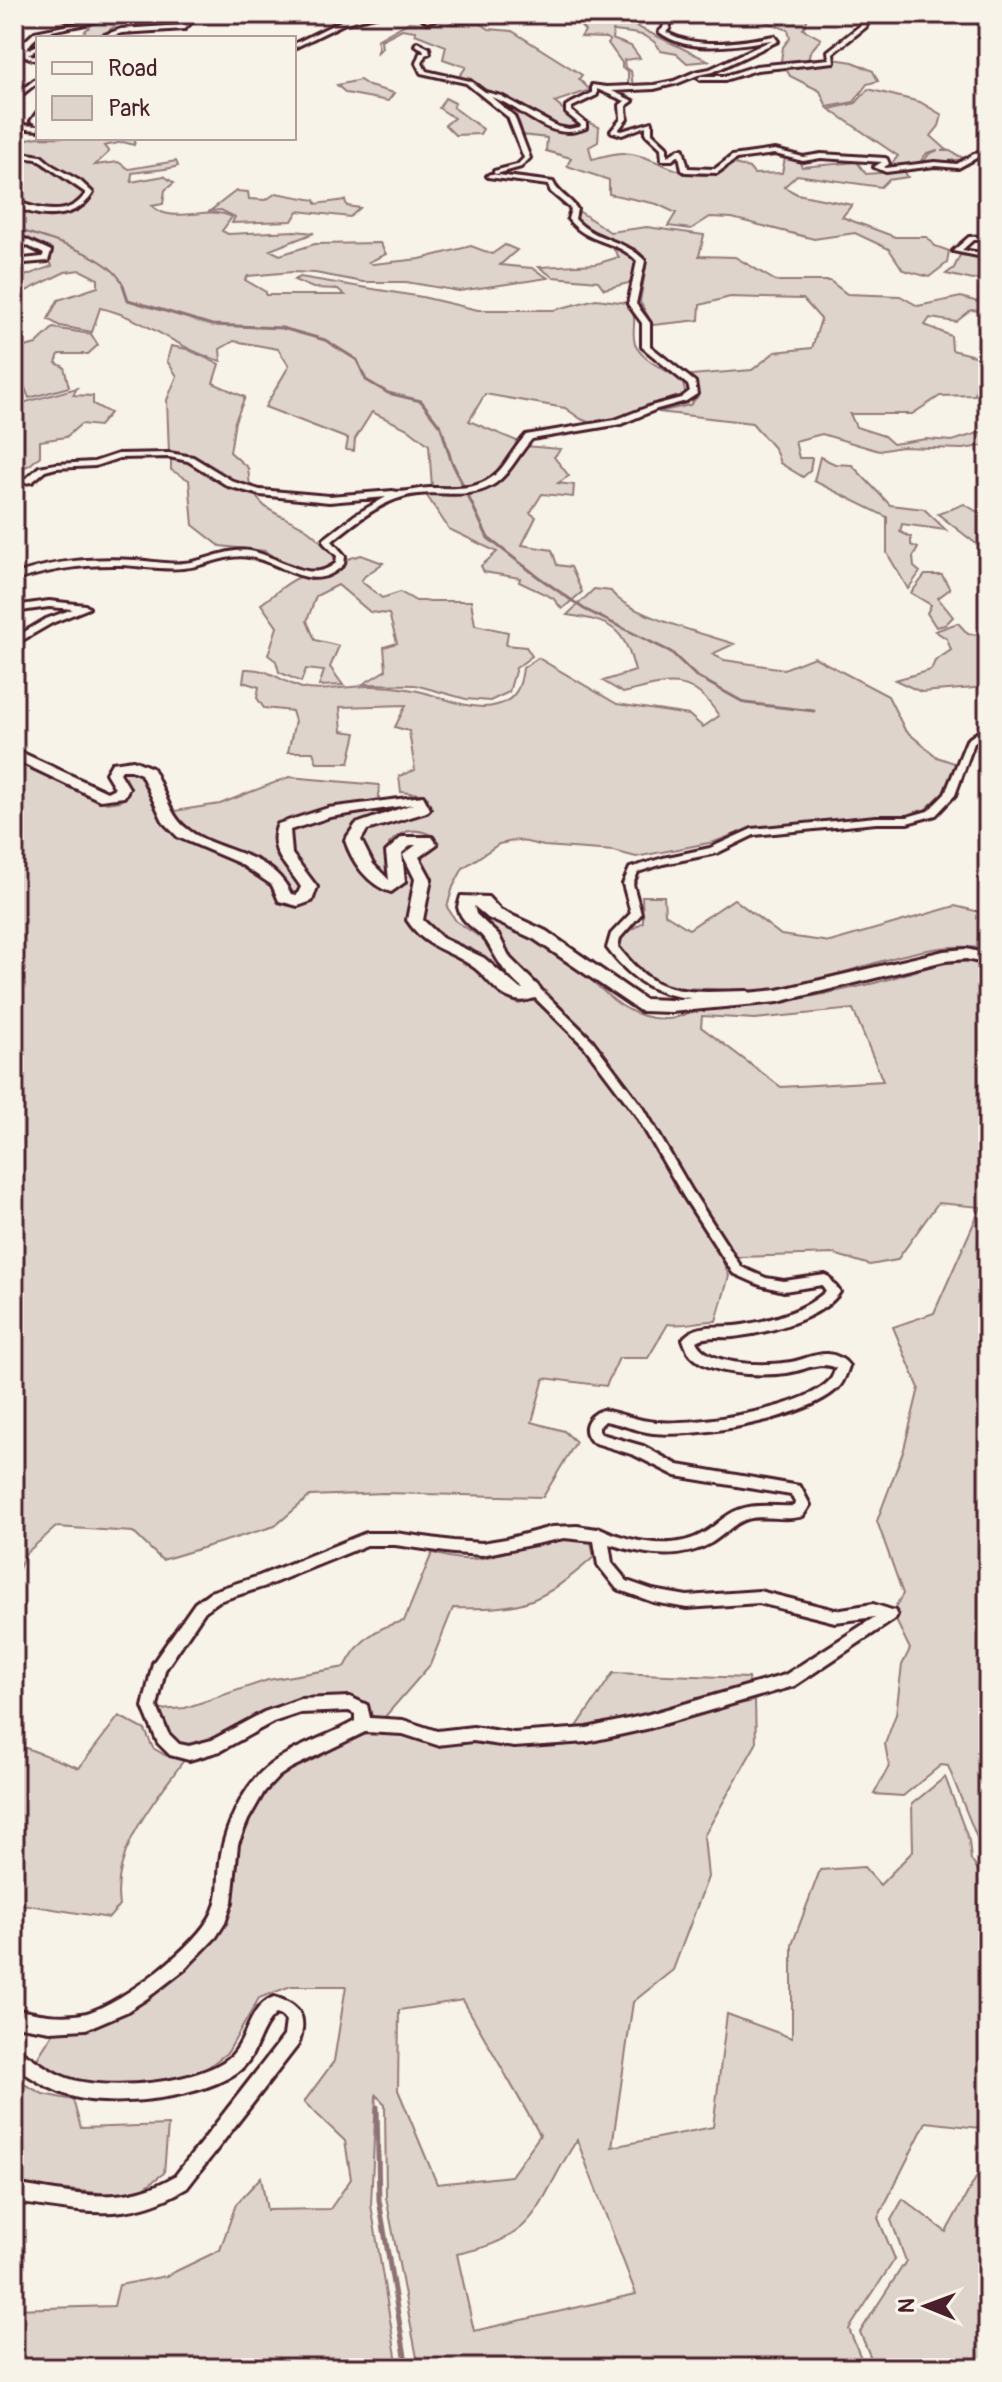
<svg xmlns="http://www.w3.org/2000/svg" width="1002" height="2382" viewBox="0 0 1002 2382" font-family="Pangolin,sans-serif">
  <style>
    .green { fill: #ded4cc; stroke: #947a7c; stroke-width: 2; fill-rule: evenodd }
    .lines { fill: none; stroke-linecap: round; stroke-linejoin: round }
    .stream-far2 { stroke: #8e7275; stroke-width: 2 }
    .stream-far1 { stroke: #8e7275; stroke-width: 3 }
    .stream { stroke: #8e7275; stroke-width: 5 }
    .street-casing { stroke: #4a1f2b; stroke-width: 6 }
    .secondary-casing { stroke: #4a1f2b; stroke-width: 6 }
    .street { fill: #f7f3e8; fill-rule: evenodd }
    .secondary { fill: #f7f3e8; fill-rule: evenodd }
  </style>
  <rect width="100%" height="100%" fill="#f7f3e8"/>
  <filter id="ink" filterUnits="userSpaceOnUse"><feTurbulence type="fractalNoise" baseFrequency=".0125" numOctaves="2"/><feDisplacementMap in="SourceGraphic" scale="16" xChannelSelector="R" yChannelSelector="G"/><feConvolveMatrix kernelMatrix="1 2 1 2 8 2 1 2 1" color-interpolation-filters="sRGB"/></filter>
  <g filter="url(#ink)">
    <!-- green -->
    <g class="green">
      <polygon points="103,14 132,14 98,38 81,38 85,31"/>
      <path d="M577 14H621L623 20 709 61 687 63 677 54 661 51C651 32 633 33 613 31L612 39 631 46 640 58 624 60 625 68 631 71 633 86H628V71L622 68V63L608 43 610 41 606 38 581 37 585 31 578 23Z"/>
      <polygon points="746,14 796,14 808,18 803,29 821,39 810,52 807,65 784,65 781,61 783,47 790,38 788,30"/>
      <polygon points="453,16 454,20 450,24 480,23 489,29 512,31 582,75 579,79 590,90 554,102 581,124 580,127 565,130 540,120 511,101 487,93 477,83 459,77 466,67 443,59 446,46 415,34 415,31 402,29 381,40 382,48 376,54 379,49 377,40 409,22 424,23"/>
      <polygon points="833,59 853,62 873,71 878,81 867,84 854,102 827,107 820,91 790,76 785,67 834,62"/>
      <polygon points="360,80 369,86 394,93 388,101 346,93 337,85"/>
      <polygon points="868,89 920,102 942,115 939,126 931,136 947,150 941,151 950,151 965,159 922,164 929,154 938,150 927,153 916,167 889,167 898,156 829,109 856,103"/>
      <path d="M487 95C520 106 547 139 584 129L585 123 581 118 599 127 598 142 589 147 592 159C601 157 613 153 623 153 660 155 684 186 725 171L731 163 749 168 754 174 782 173 785 158 798 160 802 167 857 162 866 174 904 171 908 177 888 180 881 187 797 175 784 187 797 194 852 205 842 217 895 237H927L935 246 949 251 947 263 929 277 903 270 889 249 855 233 814 239 732 218 710 217 691 229 668 226 676 213 657 204 609 194V180L567 166 571 158 546 151 547 138 522 135C522 114 503 106 487 95Z"/>
      <polygon points="445,98 455,103 453,107 483,129 480,134 455,135 445,125 454,118 439,108"/>
      <path d="M38 137 136 138 134 145 123 142 104 146 109 152 95 165 118 162 129 169 176 161 178 166C163 171 148 170 132 173L131 182 164 176 174 183 165 190 163 204 152 206C173 226 208 204 232 217L222 231 228 234 295 231 314 233 270 250 280 255 315 244 380 243 386 254 369 262 373 264 420 259 471 246 492 254 505 245 517 250 500 265 532 268 548 278 459 291 406 282H363L315 273 292 272 248 276 245 280 266 292V295H345L338 289 313 288 294 280 300 277 422 297 478 310H554L596 299 627 303C639 321 632 321 634 339 635 358 668 371 682 380L686 395 598 426 581 419 565 408 485 394 469 421 517 441C501 484 475 490 432 487L429 445 410 430 372 412 355 439 354 451 346 450 348 439 265 407 289 366 278 349 234 341 220 349 221 361C178 350 144 317 100 308L92 332 60 326 48 319 58 300 98 287V279L80 270 65 272 14 297V280L52 266 49 259 51 252 14 234V205L34 212 67 210H32L14 200V156L37 157 43 166 88 194 80 206 92 198V192C76 177 53 171 42 156L22 154 17 141Z"/>
      <polygon points="236,191 248,192 249,199 266,200 276,193 315,200 316,204 345,200 347,206 360,208 350,217 298,211 292,221 232,223 235,217 221,210 210,211"/>
      <polygon points="580,212 610,232 647,227 704,235 699,256 735,257 776,281 830,281 847,294 900,296 918,306 961,297 988,305 988,312 971,310 956,322 930,318 925,325 951,336 952,350 982,358 975,395 940,396 912,414 850,414 856,427 884,436 893,444 926,439 952,441 988,430 988,445 963,449 901,447 879,451 822,434 795,441 799,458 812,458 810,471 803,477 780,463 775,449 752,423 658,412 690,405 697,397 697,385 690,375 752,370 775,352 812,348 821,319 803,299 730,297 700,305 699,320 653,325 640,302 647,260 636,249 600,238 573,218 574,214"/>
      <polygon points="610,244 632,254 637,262 633,282 604,289 598,281 553,277 539,267 596,264 619,257"/>
      <polygon points="960,255 988,258 988,276 973,280 946,274 954,268"/>
      <polygon points="53,328 91,334 98,345 88,354 59,354 56,363 64,367 69,387 29,398 14,362 14,350 36,344"/>
      <path d="M171 346 187 349 219 364 213 383 245 397 235 421 230 452 248 468 250 487C219 477 203 460 169 453L167 400 177 376 167 361Z"/>
      <polygon points="77,388 73,395 93,396 93,404 110,413 99,426 81,424 66,437 40,441 40,456 30,465 14,471 14,419 22,403"/>
      <path d="M524 446 561 449 554 457 569 476 558 483 574 485 573 497 542 494 530 513 536 517 522 545 552 550 557 565 571 567 582 592 562 609 553 598 519 582 520 578 484 572 481 566 497 552 449 529 425 493C479 493 494 495 524 446Z"/>
      <path d="M171 457C201 463 225 483 255 494 265 514 289 517 306 529 318 537 328 549 337 560L333 567 313 573 286 566 265 551 220 546 193 525 189 480 171 470Z"/>
      <polygon points="820,457 835,464 852,465 890,505 924,509 946,530 902,524 900,532 911,537 911,545 918,548 913,557 914,567 920,572 908,589 887,553 887,517 814,481"/>
      <polygon points="964,504 988,518 988,553 938,514"/>
      <path d="M361 555 383 563 365 576 361 581 382 598 400 592 416 601H471L475 625 508 632 506 645 526 647 532 656 516 668 509 692 490 701 466 699 415 685 363 684 386 670 384 647 397 643 389 614 370 612 338 585 316 596 307 621 315 640 339 646 330 667 343 685 319 686 324 671 306 669 301 682 279 672 276 661 268 655 277 627 261 604C273 596 286 582 300 577 315 571 335 587 344 560Z"/>
      <polygon points="925,575 942,575 950,589 938,598 953,617 945,625 936,627 927,613 931,605 911,593"/>
      <path d="M594 589 611 591C625 614 705 634 734 644L712 654 724 660 784 669 814 657 888 696 905 730 937 757 957 764 944 792 925 810 907 816H872L749 829 714 842 636 857 614 851 544 846 518 840 499 844 463 868 453 887 447 907 456 921 481 938 520 983 517 986 508 985 472 949 435 934 425 923 419 859 423 851 434 846 435 837C418 827 402 829 389 844L393 877 387 882 358 843 368 827 425 808 428 798 420 794 401 792 399 776 415 770 409 731 395 727 406 705 340 707 342 731 356 733 349 763H317L313 752H288L295 721 292 711 264 708 257 698 259 687 243 682 245 669C270 668 279 681 302 688 319 692 335 688 351 687 371 685 393 686 413 690 438 694 471 713 497 705 516 700 521 686 523 668L538 658 617 704 689 715 703 727 719 716C691 672 668 682 623 693L603 681 635 671C624 627 611 621 567 615Z"/>
      <polygon points="958,623 968,634 988,636 988,687 921,692 895,680 931,670 935,661 951,650 947,639 935,631"/>
      <path d="M14 761 107 803 120 801 127 794 121 773 124 767H132L148 786 168 824 227 853 274 884 293 904 312 887 305 870 288 854V828L328 814 408 803 412 809 362 821 348 836V844L377 885 385 890 395 888 398 855 412 842 421 844 408 915 411 928 423 941 472 966 507 999 519 1004 533 1000 540 1002 584 1046 634 1113 682 1195 714 1240 729 1276 716 1321C697 1320 688 1327 668 1324L648 1358H619L606 1386 544 1378 532 1422 564 1431 576 1442 543 1497 384 1493 310 1496 275 1526 162 1560 133 1532 56 1527 25 1554 14 1580Z"/>
      <polygon points="289,777 379,785 379,799 302,815 279,824 275,839 277,858 296,875 302,888 299,894 292,896 281,881 239,853 184,833 176,821 174,811 220,804"/>
      <path d="M642 896H664L665 914 689 929 734 899 781 935 830 942 955 906 988 914V950C929 934 840 980 779 989 757 992 734 990 712 989 664 988 648 987 618 947L621 937 643 922Z"/>
      <path d="M469 908C498 917 533 931 558 949 594 976 616 1020 667 1019 678 1019 685 1013 695 1010 716 1004 741 1008 762 1005 798 1000 835 992 870 984 908 976 949 953 988 965V1869L980 1857 977 1838 948 1766 941 1765 903 1796 874 1794 889 1766 885 1744 896 1714 902 1665 910 1649 892 1612 903 1594 877 1521 904 1449 919 1388 893 1327 934 1313 981 1207 938 1203 897 1260 870 1265 834 1254 737 1257 690 1192 643 1110 503 951 502 936 472 916ZM853 1009 883 1081 781 1087 701 1027 702 1016 755 1019Z"/>
      <path d="M551 1538H575L591 1542 594 1557C541 1603 524 1610 453 1608L430 1665 383 1719 368 1720 366 1708C338 1710 285 1708 261 1717 240 1724 202 1751 180 1745 166 1741 163 1722 160 1710L185 1708 268 1680 345 1667C358 1641 376 1627 404 1621L432 1553C442 1555 453 1559 464 1559 490 1561 524 1544 551 1538Z"/>
      <polygon points="613,1673 748,1678 749,1687 697,1704 572,1734"/>
      <path d="M755 1701 756 1744 704 1836 708 1877 673 1970 633 2002 612 2147 713 2127 727 2014 792 2038V1945L820 1870 864 1867 880 1885 913 1851 912 1804 945 1777 969 1841 971 1860 988 1884V2129L926 2122 878 2218 895 2259 849 2329 865 2368H419L386 2197 385 2104 376 2095 371 2205 398 2368H14V2309L114 2306 119 2285 166 2276 220 2250 236 2204 261 2177 267 2210 330 2209 351 2179 345 2141 304 2102 334 2061 346 1986H291L259 1998 228 2052 202 2072 145 2083 92 2088 69 2081 35 2062 55 2030 91 2026 126 2012 201 1953 234 1869 240 1839 257 1803 278 1777 302 1761 380 1728 517 1743ZM463 2000 540 2135 511 2176 437 2184 398 2090 399 2010ZM577 2140 636 2294 474 2331 457 2254C543 2237 535 2203 577 2140Z"/>
      <path d="M119 1716 145 1730 153 1748 165 1755 184 1760C153 1804 111 1850 119 1906L109 1918 22 1904 14 1914V1747L26 1748 79 1768Z"/>
      <polygon points="14,2079 43,2094 73,2100 81,2128 168,2125 164,2173 133,2196 14,2185"/>
      <polygon points="988,2156 988,2368 875,2368 860,2332 906,2261 891,2220 903,2199 946,2232"/>
    </g>
    <g class="lines">
      <!-- stream-far2 -->
      <path class="stream-far2" d="M14 228C45 239 113 254 124 287"/>
      <!-- stream-far1 -->
      <polyline class="stream-far1" points="123,285 128,300 212,325 282,328 325,340 357,360 366,380 388,393 421,401 441,427 451,460 488,538 537,576 584,609 671,652 696,676 745,703 814,711"/>
      <!-- stream -->
      <polyline class="stream" points="377,2107 379,2200 407,2368"/>
      <!-- street casing -->
      <g class="street-casing">
        <g id="street">
          <polygon points="49,14 68,16 77,14 69,20"/>
          <path d="M98 14H104L106 16C81 32 37 23 27 50L38 45V49L28 54 38 57V61L19 54 23 43 35 32 79 23 99 16Z"/>
          <polygon points="193,14 199,14 185,29 122,33 105,38 96,38 121,29 183,25"/>
          <polygon points="373,14 384,14 345,23 294,48 294,44 341,21"/>
          <polygon points="417,14 424,14 428,18 456,14 427,22"/>
          <path d="M667 14H673L669 29 666 32C697 50 740 42 774 36L778 41 713 72 698 75 678 83 654 89 612 91 633 101 626 106 627 119 618 130 622 131 652 122V133L667 147V157L679 149H683L688 168 715 169 732 156 775 150 803 157 821 154 885 158 887 159 889 164 884 167 886 168 935 162 957 164 974 154 988 151V155L978 157 958 168 935 166 886 172 874 167 882 162 821 158 803 161 775 154 736 159 717 173 685 172 682 170 679 155 672 160H662L661 148 646 134V126L622 135 612 132 611 131 621 119 620 105 625 101 597 89V95L572 107 571 111 586 123V128C549 144 524 107 491 97L514 116 530 158 521 167 496 174 494 173V171L517 165 524 158 508 117 466 83 421 73 416 63 420 53 424 52 423 49 415 45 417 42 429 48 430 53 425 55 422 63 426 71 470 81 485 92 501 96 558 127 569 129 580 127 581 125 566 113V106L592 93V85L606 87 654 85 674 81 695 72 710 69 772 40C736 45 690 55 659 32L663 28Z"/>
          <polygon points="866,14 872,14 866,27 833,53 834,62 757,70 725,80 701,80 698,78 701,76 725,76 756,66 829,59 828,51 861,25"/>
          <polygon points="38,77 38,82 14,101 14,96"/>
          <polygon points="38,111 38,125 31,121"/>
          <polygon points="14,114 17,116 21,125 38,126 38,130 16,128"/>
          <path d="M14 149 21 153 41 156 53 166 80 181 93 193C77 220 39 220 14 205V200C37 210 70 219 86 193L37 159 19 157 14 154Z"/>
          <path d="M490 174 553 182C558 194 570 198 577 209L575 219C594 241 626 239 645 261L636 304 650 323V346L695 382 697 394 686 401 657 409 621 424 532 439C518 454 510 475 491 486 468 499 443 491 418 494 385 497 357 521 332 541L345 556 344 564C312 597 283 561 249 557 226 553 205 567 183 568 163 570 142 566 122 565 83 564 51 569 14 581V575C53 560 94 558 135 560 151 561 168 565 184 563 207 561 227 548 250 551 280 556 308 586 336 563L337 556 324 543V539L355 515 386 497 329 502 260 495 228 486 188 461 169 457 119 458 95 466 56 468 45 471 32 482 14 484V480L27 478 39 467 56 464 94 462 118 454 169 453 193 457 234 482 260 490 329 496 393 491C403 494 418 488 430 488 459 488 484 492 504 465 511 455 517 445 526 435L615 420 651 406 681 398 690 391 688 385 642 347V323L628 304 637 261C617 239 588 245 568 219L571 209 551 192 548 185 488 177 487 176Z"/>
          <polygon points="14,234 51,251 48,261 14,264 14,260 42,257 44,254 14,239"/>
          <polygon points="988,236 988,240 973,240 962,250 988,254 988,258 953,251 969,237"/>
          <polygon points="14,399 19,399 20,401 14,403"/>
          <polygon points="49,601 85,605 89,608 52,623 14,645 14,638 46,619 73,609 49,607 14,612 14,606"/>
          <path d="M988 725V733L974 743 955 795 936 815 907 823H876L754 835 717 853 663 864 638 872 633 884 641 914 620 938 618 947C627 958 637 970 649 978 676 997 715 991 747 991L752 995 751 998C739 1000 726 999 714 999 664 999 637 988 607 948L611 934 631 913 623 884 630 868 663 858 710 848 752 829 876 817H907L928 811 945 794 967 740Z"/>
          <path d="M532 984 536 985 592 1040 644 1109 692 1191 741 1267 766 1278 784 1281 825 1275 829 1277 840 1292C822 1319 764 1334 733 1337 720 1338 708 1335 696 1341 707 1367 766 1366 791 1362 803 1360 815 1353 828 1354 837 1355 844 1359 849 1366 846 1374 844 1382 838 1388 805 1419 698 1438 653 1433 637 1431 621 1424 605 1421L599 1427V1431L601 1434 643 1446 678 1465 800 1486 810 1505 803 1516C785 1522 765 1514 747 1519 733 1523 723 1536 711 1543 678 1562 643 1554 609 1544L612 1563 627 1581 653 1590 687 1596 759 1591 835 1610 873 1604 895 1611 897 1615 895 1619 794 1686 646 1729 587 1742 514 1747 473 1741 437 1745 403 1734 365 1732 291 1768 279 1776 264 1792 248 1820 238 1844 232 1902 225 1923 216 1937 185 1969 146 1999 126 2012 86 2029 50 2031 14 2025V2009C37 2014 63 2019 87 2013 122 2003 199 1945 213 1911 220 1896 218 1878 220 1862 223 1834 237 1801 255 1779 280 1749 323 1740 355 1721V1714L349 1711 300 1713 273 1722 220 1751 189 1760 170 1755 158 1743 143 1707 153 1663 195 1603 210 1592 259 1576 366 1533H395L453 1541 482 1543 506 1539 552 1527 577 1526 597 1529 600 1528C628 1542 673 1551 702 1534 715 1527 724 1515 738 1510 756 1503 776 1507 794 1506L796 1504 791 1495 676 1476 634 1455 592 1442C580 1429 587 1416 602 1410 620 1413 638 1421 657 1422 696 1425 805 1410 831 1379 832 1378 835 1370 836 1368 820 1360 803 1371 787 1373 762 1376 710 1376 691 1355 687 1351 685 1345 683 1339 697 1321 723 1329 743 1325 772 1320 805 1311 826 1291L822 1285 784 1291 760 1285 733 1273 684 1197 636 1115 584 1046 528 991 527 988ZM564 1538 594 1541 598 1565 617 1589 653 1602 687 1608 759 1603 835 1622 875 1617 785 1675 646 1715 587 1728 514 1733 473 1727 437 1731 403 1720 370 1718 367 1705 350 1697 300 1699 264 1712 212 1740 189 1746 179 1744 168 1733 157 1707 165 1670 205 1611 219 1601 266 1586 367 1545H395L453 1553 482 1555Z"/>
          <path d="M274 1997C301 2005 308 2017 298 2045L187 2188C125 2225 81 2211 14 2202V2184C71 2193 122 2208 175 2176L284 2036 286 2021 282 2016 276 2014C258 2029 258 2055 240 2070 205 2098 116 2108 74 2097 52 2091 33 2079 14 2066V2048C33 2056 47 2071 67 2078 105 2092 203 2084 232 2055 249 2037 248 2007 274 1997Z"/>
        </g>
      </g>
      <!-- secondary casing -->
      <g class="secondary-casing">
        <path id="secondary" d="M14 749 107 792 115 788 106 773 112 763 133 760 152 768C163 786 169 815 186 828 217 854 270 849 291 894L297 895 301 887C288 866 266 851 278 824L328 808 423 796 430 809 427 812 367 830 361 840 373 864 389 880 386 852 402 837H432L437 844 419 857 431 879 423 920 442 938 484 958 520 989H523C504 973 499 962 487 942 478 928 462 925 458 907L461 896 488 897 500 910 546 931 644 999 671 1000 778 990 944 951 966 949 988 954V964L966 959 944 961 778 1002 671 1012 640 1011 534 939 488 918 474 906 476 914 499 936 510 958 540 988 535 998C526 1001 519 1002 510 998 494 992 486 975 472 966 446 948 426 949 407 920L415 879 403 855 416 845H411L402 853 405 882 391 892C368 885 352 862 345 840L356 824 413 804 330 817 290 830 292 854 317 887 312 901 298 906 279 901 272 885 239 863 178 837 164 823 141 774 131 770H122L120 773 129 788 124 797 100 800 14 759Z"/>
      </g>
      <!-- street -->
      <use href="#street" class="street"/>
      <!-- secondary -->
      <use href="#secondary" class="secondary"/>
    </g>
  </g>
  <!-- margin -->
  <rect width="1002" height="2382" fill="none" stroke="#f7f3e8" stroke-width="48"/>
  <rect x="24" y="24" width="954" height="2334" fill="none" stroke="#4a1f2b" stroke-width="3" filter="url(#ink)"/>
  <!-- legend -->
  <rect x="36" y="36" width="260" height="104" fill="#f7f3e8" stroke="#b29e9c" stroke-width="2"/>
  <rect x="52" y="62" width="40" height="12" fill="#f7f3e8" stroke="#b29e9c" stroke-width="2"/>
  <text x="108" y="76" font-size="24" fill="#4a1f2b">Road</text>
  <rect x="52" y="96" width="40" height="24" fill="#ded4cc" stroke="#b29e9c" stroke-width="2"/>
  <text x="108" y="116" font-size="24" fill="#4a1f2b">Park</text>
  <!-- north arrow -->
  <g transform="translate(926 2306) rotate(271)" stroke="#f7f3e8" stroke-width="6" paint-order="stroke">
  <path d="M0-6L14 30L0 20L-14 30Z" fill="#4a1f2b"/>
  <text y="-12" font-size="22" font-weight="bold" text-anchor="middle" fill="#4a1f2b">N</text>
  </g>
</svg>
